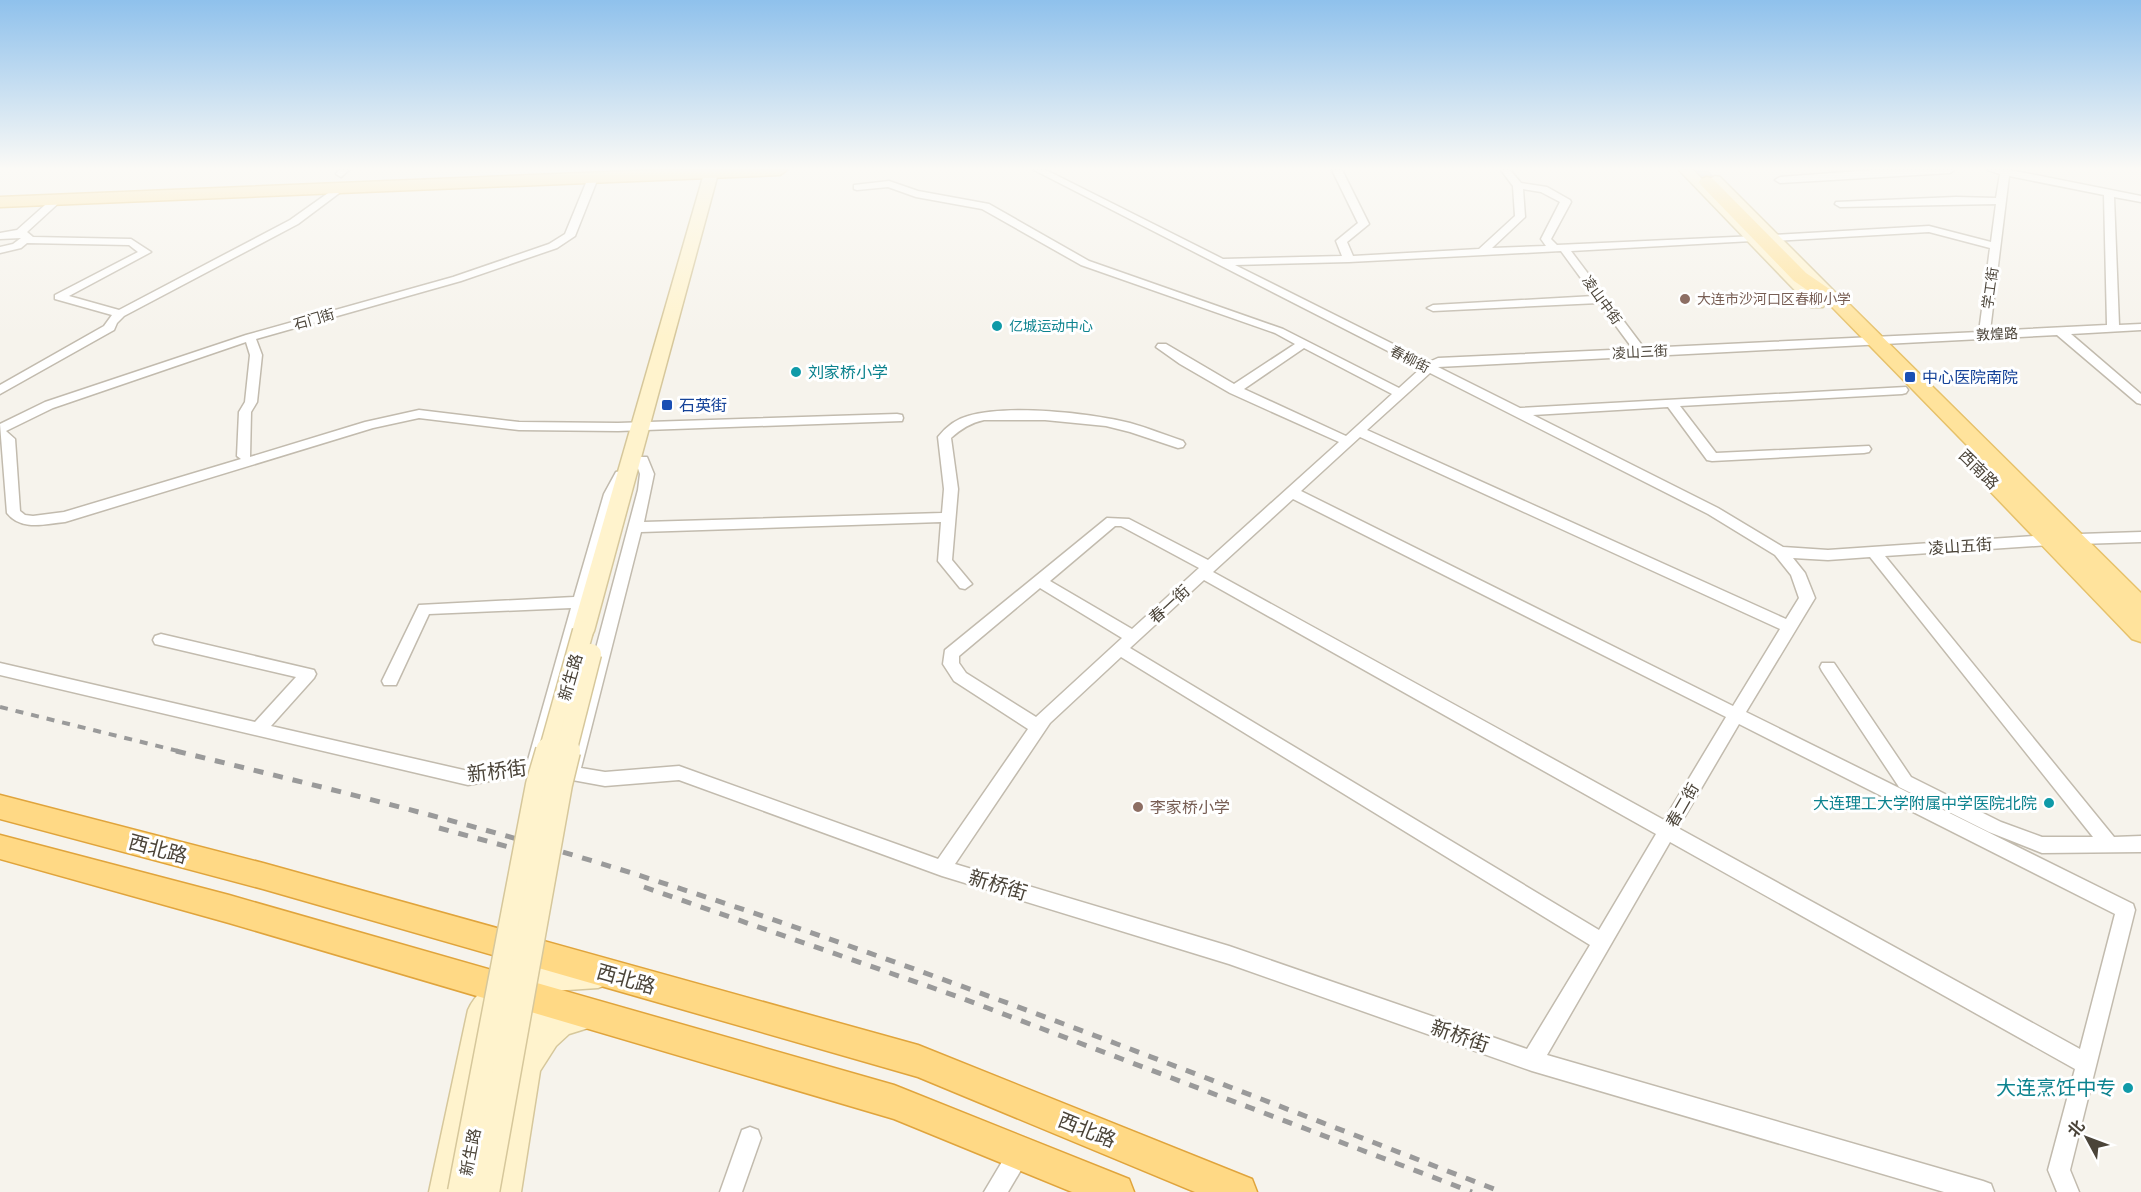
<svg xmlns="http://www.w3.org/2000/svg" width="2141" height="1192" viewBox="0 0 2141 1192" font-family="'Sofia Sans Condensed','Noto Sans SC',sans-serif">
  <style>
    .lines { fill: none; stroke-linecap: round; stroke-linejoin: round }
    .primary-tunnel { stroke: #d4d0c8; stroke-width: 18; stroke-dasharray: 18 9; stroke-linecap: butt }
    .minor-casing { stroke: #c2bbae; stroke-width: 3 }
    .secondary-casing { stroke: #d6c79b; stroke-width: 3 }
    .primary-casing { stroke: #e6c16a; stroke-width: 3 }
    .trunk-casing { stroke: #e0a43c; stroke-width: 3 }
    .minor { fill: #fff; fill-rule: evenodd }
    .secondary { fill: #fff3cd; fill-rule: evenodd }
    .primary { fill: #ffe39c; fill-rule: evenodd }
    .trunk { fill: #ffd985; fill-rule: evenodd }
    .rail-far1 { stroke: #9a9a9a; stroke-width: 4; stroke-dasharray: 8 8; stroke-linecap: butt }
    .rail { stroke: #9a9a9a; stroke-width: 5; stroke-dasharray: 10 10; stroke-linecap: butt }
    .secondary-bridge-far1-casing { stroke: #d6c79b; stroke-width: 23; stroke-linecap: butt }
    .secondary-bridge-casing { stroke: #d6c79b; stroke-width: 31; stroke-linecap: butt }
    .secondary-bridge-far1 { stroke: #fff3cd; stroke-width: 20 }
    .secondary-bridge { stroke: #fff3cd; stroke-width: 28 }
    .education-dot { fill: #8d6e63; stroke: #fff; stroke-width: 2 }
    .culture-dot { fill: #0f9aa8; stroke: #fff; stroke-width: 2 }
    .transit-dot { fill: #1a4fb4; stroke: #fff; stroke-width: 2 }
    .labels { text-anchor: middle; stroke-width: 6; stroke-linejoin: round; paint-order: stroke }
    .far-street-label { font-size: 14px; fill: #4b4439; stroke: #fff }
    .far-education-label { font-size: 14px; fill: #785e54; stroke: #fff; text-anchor: start }
    .far-culture-label { font-size: 14px; fill: #0d838f; stroke: #fff; text-anchor: start }
    .culture-label { font-size: 16px; fill: #0d838f; stroke: #fff; text-anchor: start }
    .transit-label { font-size: 16px; fill: #164399; stroke: #fff; text-anchor: start }
    .street-label { font-size: 16px; fill: #4b4439; stroke: #fff }
    .education-label { font-size: 16px; fill: #785e54; stroke: #fff; text-anchor: start }
    .near-street-label { font-size: 20px; fill: #4b4439; stroke: #fff }
    .near-culture-label { font-size: 20px; fill: #0d838f; stroke: #fff; text-anchor: end }
  </style>
  <rect width="100%" height="100%" fill="#f6f3ec"/>
  <g class="lines">
    <!-- primary-tunnel -->
    <polyline class="primary-tunnel" points="1695,170 1707,182"/>
    <!-- minor casing -->
    <g class="minor-casing">
      <g id="minor">
        <polygon points="339,170 349,170 341,177 336,174"/>
        <path d="M1034 170H1046L1223 259 1342 256 1336 241 1358 223 1332 170H1342L1369 224 1347 242 1353 256 1479 249 1515 216 1513 186 1501 170H1510L1521 183 1547 187 1570 200 1571 202 1551 239 1557 245 1756 236V240L1752 241 1571 251 1644 348 1979 332 1990 248 1929 232 1773 241 1768 238 1773 235 1929 226 1991 242 1996 204 1840 207 1835 204 1836 202 1956 197 1996 198 2000 174 1988 170H2010L2141 196V202L2114 197 2119 325 2141 324V330L2071 334 2141 394V404L2137 403 2057 335 1438 367 1520 408 1906 387 1908 390 1906 393 1902 394 1680 406 1716 453 1869 446 1871 449 1869 452 1864 453 1712 461 1707 460 1668 407 1533 415 1718 508 1783 547 1828 550 2049 535 2141 532V542L2049 545 1885 556 2114 837 2141 836V852L2042 853 1989 832 1899 787 1822 671 1820 667 1822 663H1834L1911 777 2001 822 2042 837H2093L1870 557 1828 560 1793 558 1805 573 1815 598 1746 712 2133 904 2135 910 2070 1170 2079 1192H2057L2048 1170 2075 1069 1670 842 1547 1055 1983 1181 1991 1184 1994 1192H1944L1532 1071 1229 964 942 876 679 780 605 786 534 773 468 785 0 675V663L255 722 296 677 155 644 153 640 155 636 161 634 314 670 316 674 314 678 271 726 468 771 528 760 571 608 429 614 396 685H384L382 681 419 605 574 597 604 494 616 472 621 471 628 475 618 494 544 761 565 765 638 490 640 474 635 460 637 457H647L654 474 644 522 942 513 944 489 938 437C945 428 956 419 968 416 1008 404 1089 413 1130 423 1148 428 1165 435 1183 441L1185 444 1183 447 1178 448 1130 432 1106 426 1045 420H984C970 423 961 429 951 438L958 489 952 560 972 584 965 589 960 588 938 561 941 522 641 532 581 768 605 772 679 766 938 859 1028 729 954 681 943 664 945 650 1107 518 1129 519 1208 560 1339 442 1230 393 1180 364 1156 347 1158 344H1166L1234 384 1295 344 1275 333 1081 265 982 209 916 197 888 187 857 190 854 189V185L889 181 918 191 989 204 1089 261 1283 329 1399 388 1421 368ZM2009 176 2104 195 2107 325 1990 331ZM1523 189 1541 192 1560 202 1541 239 1546 246 1492 248 1525 217ZM1561 251 1594 296 1433 305 1427 308 1433 311 1599 303 1633 349 1438 358 1429 362 1235 265 1349 262ZM1304 348 1392 394 1346 436 1244 389ZM1430 373 1708 514 1775 555 1791 575 1799 598 1786 619 1367 430ZM1360 437 1780 629 1733 706 1301 491ZM1293 499 1726 717 1664 820 1213 572ZM1115 526H1121L1199 568 1132 629 1050 581ZM1204 580 1656 834 1599 930 1130 648ZM1040 588 1122 638 1036 717 966 673 959 663V656ZM1121 657 1590 945 1527 1049 1229 946 955 864 1050 723ZM1739 724 2115 914 2080 1049 1678 828Z"/>
        <polygon points="1872,170 1954,170 1950,173 1780,183 1775,180 1780,177"/>
        <path d="M593 175 598 178 575 236 557 248 461 281 256 339 262 355 257 402 251 412 250 457 365 422 419 410 519 422 618 423 897 414 902 415 903 418 902 421 618 431 519 430 419 418 373 428 65 522C45 524 21 531 7 513L0 424 45 402 246 335 453 277 549 244 565 234 588 178ZM246 342 250 355 245 402 239 412 237 456 241 459 64 512 33 516 25 515 20 511 15 439 6 431 53 408Z"/>
        <polygon points="338,186 346,188 298,224 124,316 117,323 114,330 0,394 0,385 104,326 112,315 55,299 55,295 138,252 129,245 27,243 21,248 0,253 0,247 13,244 21,238 0,239 0,233 17,230 54,197 63,199 27,232 33,237 131,239 151,252 69,296 119,310 290,220"/>
        <polygon points="750,1127 758,1130 761,1138 742,1192 720,1192 742,1130"/>
        <polygon points="1020,1142 1028,1145 1031,1153 1008,1192 984,1192 1012,1145"/>
      </g>
    </g>
    <!-- secondary casing -->
    <g class="secondary-casing">
      <g id="secondary">
        <polygon points="705,170 719,170 594,631 591,637 583,639 575,637 572,631"/>
        <polygon points="1679,170 1693,170 1823,301 1825,304 1823,307 1811,307"/>
        <polygon points="1715,176 1720,177 1837,294 1839,297 1837,300 1825,300 1710,183 1708,180"/>
        <path d="M598 962 608 966 612 975 608 984 598 988 552 991 548 1015C564 1006 581 998 598 1005L602 1015 598 1025 569 1034 556 1046 540 1071 521 1192H489L523 997 504 1008 495 1017 461 1192H429L468 1010C487 966 557 964 598 962Z"/>
      </g>
    </g>
    <!-- primary casing -->
    <g class="primary-casing">
      <g id="primary">
        <polygon points="656,170 787,170 780,175 0,207 0,197"/>
        <polygon points="1707,177 1713,179 1806,273 1844,299 2141,593 2141,642 2132,639 1985,486 1988,481 2002,481 1832,307 1794,281 1701,185 1699,182 1701,179"/>
      </g>
    </g>
    <!-- trunk casing -->
    <g class="trunk-casing">
      <g id="trunk">
        <polygon points="0,795 263,863 918,1045 1252,1179 1257,1192 1195,1192 918,1077 263,889 0,819"/>
        <polygon points="0,835 229,895 894,1085 1129,1179 1134,1192 1072,1192 894,1119 229,923 0,859"/>
      </g>
    </g>
    <!-- minor -->
    <use href="#minor" class="minor"/>
    <!-- secondary -->
    <use href="#secondary" class="secondary"/>
    <!-- primary -->
    <use href="#primary" class="primary"/>
    <!-- trunk -->
    <use href="#trunk" class="trunk"/>
    <!-- rail-far1 -->
    <polyline class="rail-far1" points="0,707 182,752"/>
    <!-- rail -->
    <g class="rail">
      <path d="M176 751C331 789 486 827 638 875 930 968 1216 1082 1502 1192"/>
      <polyline points="439,828 531,853"/>
      <polyline points="644,887 956,996 1472,1192"/>
    </g>
    <!-- secondary-bridge-far1 casing -->
    <g class="secondary-bridge-far1-casing">
      <g id="secondary-bridge-far1">
        <polyline points="549,752 583,631"/>
        <polyline points="566,752 591,654"/>
      </g>
    </g>
    <!-- secondary-bridge casing -->
    <g class="secondary-bridge-casing">
      <g id="secondary-bridge">
        <polyline points="462,1192 540,785 550,751"/>
        <polyline points="485,1192 558,784 566,751"/>
      </g>
    </g>
    <!-- secondary-bridge-far1 -->
    <use href="#secondary-bridge-far1" class="secondary-bridge-far1"/>
    <!-- secondary-bridge -->
    <use href="#secondary-bridge" class="secondary-bridge"/>
  </g>
  <!-- sky -->
  <linearGradient id="sky" x2="0" y2="1"><stop stop-color="#8fc1ec"/><stop offset="0.5" stop-color="#fbfaf6"/><stop offset="1" stop-color="#fbfaf6" stop-opacity="0"/></linearGradient>
  <rect width="2141" height="337" fill="url(#sky)"/>
  <!-- markers -->
  <g class="education-dot">
    <circle cx="1685" cy="299" r="6"/>
    <circle cx="1138" cy="807" r="6"/>
  </g>
  <g class="culture-dot">
    <circle cx="997" cy="326" r="6"/>
    <circle cx="796" cy="372" r="6"/>
    <circle cx="2049" cy="803" r="6"/>
    <circle cx="2128" cy="1088" r="6"/>
  </g>
  <g class="transit-dot">
    <rect x="1904" y="371" width="12" height="12" rx="3"/>
    <rect x="661" y="399" width="12" height="12" rx="3"/>
  </g>
  <g class="labels">
    <!-- far-street labels -->
    <g class="far-street-label">
      <text transform="translate(1990 288) rotate(-82)" y="5">学工街</text>
      <text transform="translate(1602 300) rotate(54)" y="5">凌山中街</text>
      <text transform="translate(314 319) rotate(-16)" y="5">石门街</text>
      <text transform="translate(1997 334) rotate(-3)" y="5">敦煌路</text>
      <text transform="translate(1640 352) rotate(-3)" y="5">凌山三街</text>
      <text transform="translate(1410 359) rotate(27)" y="5">春柳街</text>
    </g>
    <!-- far-education labels -->
    <g class="far-education-label">
      <text x="1697" y="304">大连市沙河口区春柳小学</text>
    </g>
    <!-- far-culture labels -->
    <g class="far-culture-label">
      <text x="1009" y="331">亿城运动中心</text>
    </g>
    <!-- culture labels -->
    <g class="culture-label">
      <text x="808" y="378">刘家桥小学</text>
      <text x="2037" y="809" text-anchor="end">大连理工大学附属中学医院北院</text>
    </g>
    <!-- transit labels -->
    <g class="transit-label">
      <text x="1922" y="383">中心医院南院</text>
      <text x="679" y="411">石英街</text>
    </g>
    <!-- street labels -->
    <g class="street-label">
      <text transform="translate(1979 469) rotate(45)" y="6">西南路</text>
      <text transform="translate(1960 546) rotate(-4)" y="6">凌山五街</text>
      <text transform="translate(1169 604) rotate(-42)" y="6">春一街</text>
      <text transform="translate(570 677) rotate(-74)" y="6">新生路</text>
      <text transform="translate(1682 805) rotate(-60)" y="6">春二街</text>
      <text transform="translate(470 1152) rotate(-79)" y="6">新生路</text>
    </g>
    <!-- education labels -->
    <g class="education-label">
      <text x="1150" y="813">李家桥小学</text>
    </g>
    <!-- near-street labels -->
    <g class="near-street-label">
      <text transform="translate(497 771) rotate(-7)" y="7">新桥街</text>
      <text transform="translate(158 849) rotate(15)" y="7">西北路</text>
      <text transform="translate(998 885) rotate(17)" y="7">新桥街</text>
      <text transform="translate(626 979) rotate(16)" y="7">西北路</text>
      <text transform="translate(1460 1036) rotate(19)" y="7">新桥街</text>
      <text transform="translate(1087 1130) rotate(22)" y="7">西北路</text>
    </g>
    <!-- near-culture labels -->
    <g class="near-culture-label">
      <text x="2116" y="1095">大连烹饪中专</text>
    </g>
  </g>
  <!-- north arrow -->
  <g transform="translate(2087 1138) rotate(311)" stroke="#ffffff" stroke-width="4.5" paint-order="stroke">
  <path d="M0-4.5L10 22L0 15L-10 22Z" fill="#4b4439"/>
  <text y="-9" font-size="16" font-weight="bold" text-anchor="middle" fill="#4b4439">北</text>
  </g>
</svg>
